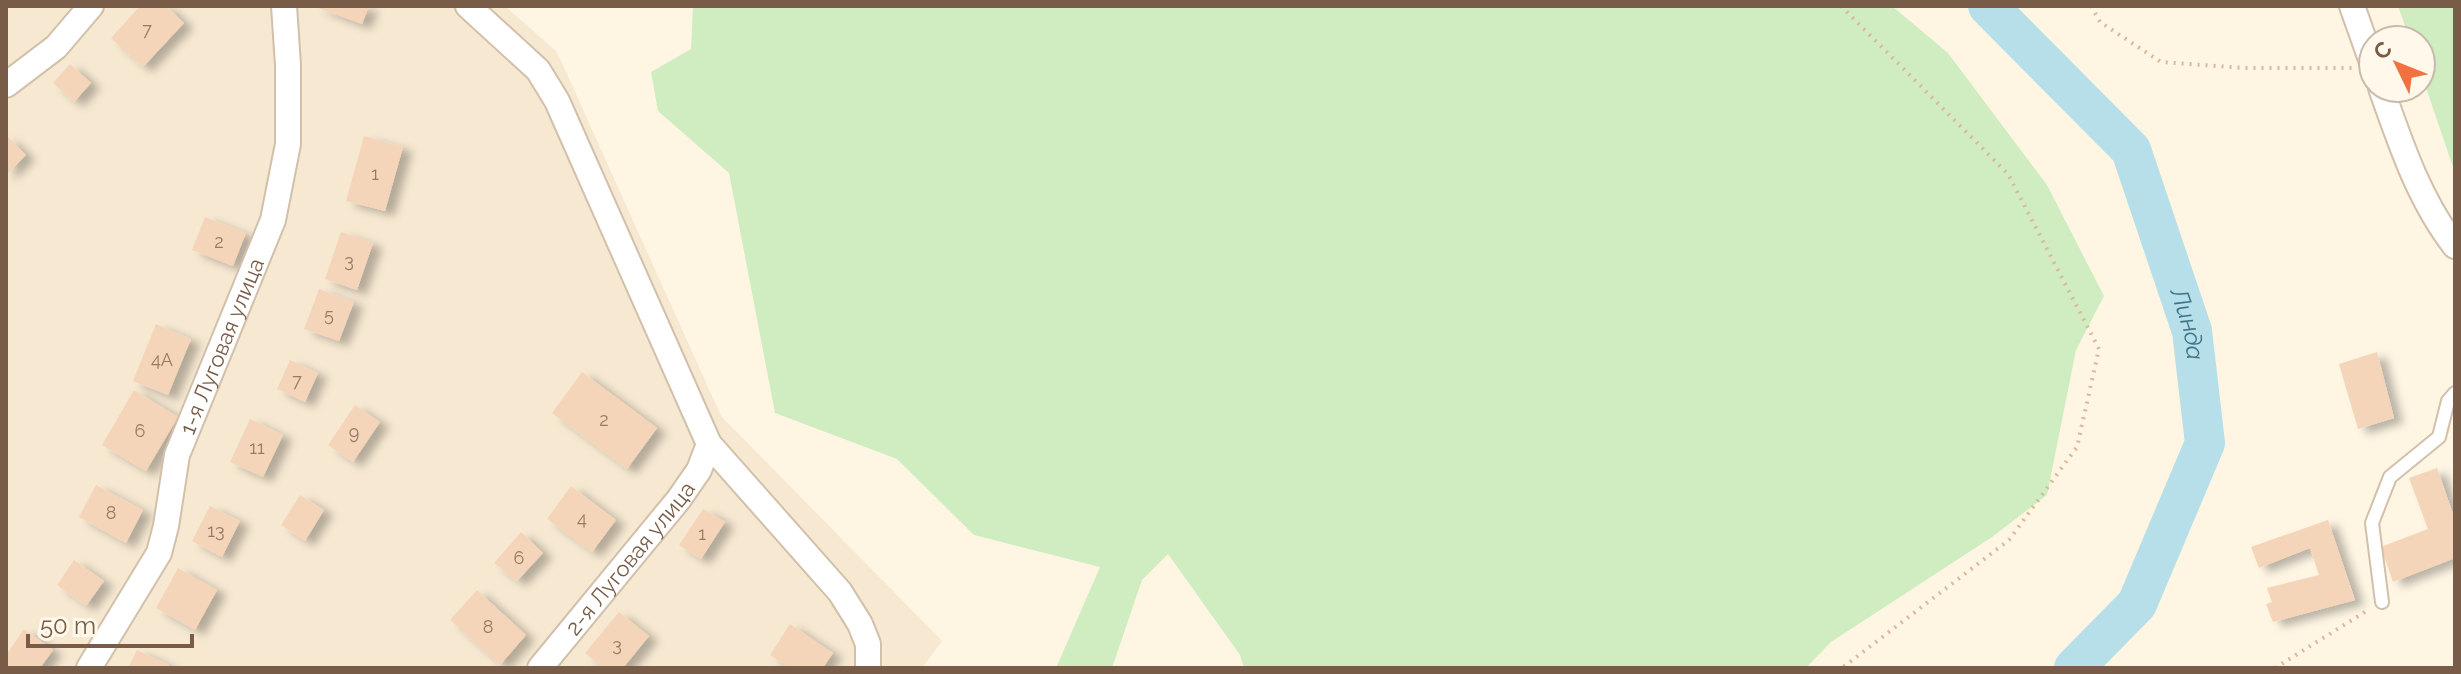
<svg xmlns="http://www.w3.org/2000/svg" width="2461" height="674" viewBox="0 0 2461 674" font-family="Raleway,sans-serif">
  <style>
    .residential { fill: #f6e8d1 }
    .green { fill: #d0edc1 }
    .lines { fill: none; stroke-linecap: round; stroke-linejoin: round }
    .river { stroke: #b6dfe9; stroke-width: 40 }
    .building { fill: #f5d5b9; filter: url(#shadow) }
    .lane-casing { stroke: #d2c0ab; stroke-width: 16 }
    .street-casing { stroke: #d2c0ab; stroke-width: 28 }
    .path { stroke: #dbb89c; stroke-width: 4; stroke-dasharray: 2 6; stroke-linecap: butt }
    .lane { stroke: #fff; stroke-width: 12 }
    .street { stroke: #fff; stroke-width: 24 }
    .labels { text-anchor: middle; stroke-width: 7; stroke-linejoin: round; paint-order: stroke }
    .number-label { font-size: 18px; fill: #977a64 }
    .street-label { font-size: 22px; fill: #785c47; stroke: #fff8eb }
    .water-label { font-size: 24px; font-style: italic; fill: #3c7586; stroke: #fff8eb }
  </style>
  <defs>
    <filter id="shadow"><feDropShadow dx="9" dy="5" stdDeviation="4" flood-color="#0004"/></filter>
  </defs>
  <rect width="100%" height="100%" fill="#fef5e3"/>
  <!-- residential -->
  <polygon class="residential" points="6,6 505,6 557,52 721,416 942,641 922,668 6,668"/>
  <!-- green -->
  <g class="green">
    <polygon points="693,6 1892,6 1948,53 2047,185 2104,296 2076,350 2047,495 1992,537 1831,642 1806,668 1244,668 1240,655 1168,554 1142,580 1112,668 1056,668 1100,567 974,535 897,459 775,413 729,173 658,111 651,72 691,49"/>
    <polygon points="2398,6 2455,6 2455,173 2421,73 2421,40 2410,40"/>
  </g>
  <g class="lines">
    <!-- river -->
    <path class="river" id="s1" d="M1988 6 2131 150 2192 331 2205 443 2137 604 2074 668"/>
  </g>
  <!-- building -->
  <g class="building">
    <polygon points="140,6 166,6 184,23 143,67 111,38"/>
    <polygon points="313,6 369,6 362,24"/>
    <polygon points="70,64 91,83 74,102 53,83"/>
    <polygon points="6,135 26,155 6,175"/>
    <polygon points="364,136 403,147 385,211 346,201"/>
    <polygon points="205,217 246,233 233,266 192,250"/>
    <polygon points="341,232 373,243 357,290 325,279"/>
    <polygon points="319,289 354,302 339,341 304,329"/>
    <polygon points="156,324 191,339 168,395 133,381"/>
    <polygon points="2377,352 2394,418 2358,429 2339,364"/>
    <polygon points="290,360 318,373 305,402 277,389"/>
    <polygon points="582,372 657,428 627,469 552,413"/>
    <polygon points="134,390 178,417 146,471 102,445"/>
    <polygon points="355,405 380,422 353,462 328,445"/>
    <polygon points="250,419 283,435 263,477 230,462"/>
    <polygon points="2437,468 2455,520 2455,558 2393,582 2381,547 2428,529 2409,478"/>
    <polygon points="96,485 143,510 126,543 79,517"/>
    <polygon points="571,486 616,520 592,552 547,519"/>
    <polygon points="300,495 324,510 305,541 281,525"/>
    <polygon points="210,506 240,521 222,557 192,541"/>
    <polygon points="703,509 725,522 701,559 679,545"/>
    <polygon points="2328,520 2355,600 2273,622 2266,604 2272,602 2267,588 2319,575 2310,548 2259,568 2251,547"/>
    <polygon points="521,532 543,553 517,581 494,563"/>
    <polygon points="74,560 104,581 86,606 57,585"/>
    <polygon points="178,568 217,590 195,630 156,608"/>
    <polygon points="477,590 526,635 500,665 450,620"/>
    <polygon points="619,612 649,636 623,668 604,668 585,653"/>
    <polygon points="790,624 833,653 823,668 790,668 770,655"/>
    <polygon points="24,629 53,650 40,668 11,668 6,664 6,655"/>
    <polygon points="137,650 169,665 168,668 128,668"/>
  </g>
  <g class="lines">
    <!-- lane casing -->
    <g class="lane-casing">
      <polyline id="lane" points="2382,602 2372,523 2390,477 2439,437 2448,401 2455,393"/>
    </g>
    <!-- street casing -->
    <g class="street-casing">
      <g id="street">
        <polyline points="468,6 538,70 557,101 709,444 840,592 860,624 868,644 868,668"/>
        <polyline points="2352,6 2373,65"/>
        <polyline points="6,85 56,47 91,6"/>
        <path d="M2381 88C2400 142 2419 200 2455 246"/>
        <path id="s2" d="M89 668 159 553 166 526 177 455 273 220 288 144V65L284 6"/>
        <path id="s3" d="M540 668 679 499 699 470 709 444"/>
      </g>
    </g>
    <!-- path -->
    <g class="path">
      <polyline points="1841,6 2008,174 2099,349 2077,447 2009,540 1842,668"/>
      <polyline points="2091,6 2100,22 2161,62 2244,68 2352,68"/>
      <polyline points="2275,668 2368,610"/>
    </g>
    <!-- lane -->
    <use href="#lane" class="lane"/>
    <!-- street -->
    <use href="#street" class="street"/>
  </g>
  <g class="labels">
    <!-- number labels -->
    <g class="number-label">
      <text x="147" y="36">7</text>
      <text x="375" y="180">1</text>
      <text x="219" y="248">2</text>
      <text x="349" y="267">3</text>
      <text x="329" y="321">5</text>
      <text x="162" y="366">4А</text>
      <text x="297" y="387">7</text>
      <text x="604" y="426">2</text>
      <text x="140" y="437">6</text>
      <text x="354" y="439">9</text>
      <text x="257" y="454">11</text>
      <text x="111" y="519">8</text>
      <text x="582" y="525">4</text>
      <text x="216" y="537">13</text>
      <text x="702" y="540">1</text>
      <text x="519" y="564">6</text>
      <text x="488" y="633">8</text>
      <text x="617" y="651">3</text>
    </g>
    <!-- street labels -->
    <g class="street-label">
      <text dy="8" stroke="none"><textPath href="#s2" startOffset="352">1-я Луговая улица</textPath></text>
      <text dy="8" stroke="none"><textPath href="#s3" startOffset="142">2-я Луговая улица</textPath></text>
    </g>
    <!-- water labels -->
    <g class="water-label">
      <text dy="8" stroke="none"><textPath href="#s1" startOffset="386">Линда</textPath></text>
    </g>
  </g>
  <!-- border -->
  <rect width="2461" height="674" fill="none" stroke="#785c47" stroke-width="16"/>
  <!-- north arrow -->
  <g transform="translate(2397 64) rotate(313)"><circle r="38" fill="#fff8eb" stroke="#c9baa9" stroke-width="2"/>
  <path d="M0-6L14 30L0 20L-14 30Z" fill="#f17240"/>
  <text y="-12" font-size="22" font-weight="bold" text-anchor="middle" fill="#785c47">С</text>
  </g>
  <!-- scale -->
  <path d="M28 634v12h164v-12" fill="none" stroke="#785c47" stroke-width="4"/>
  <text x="40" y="634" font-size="24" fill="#785c47" stroke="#fff8eb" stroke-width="6" paint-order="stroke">50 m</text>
</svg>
